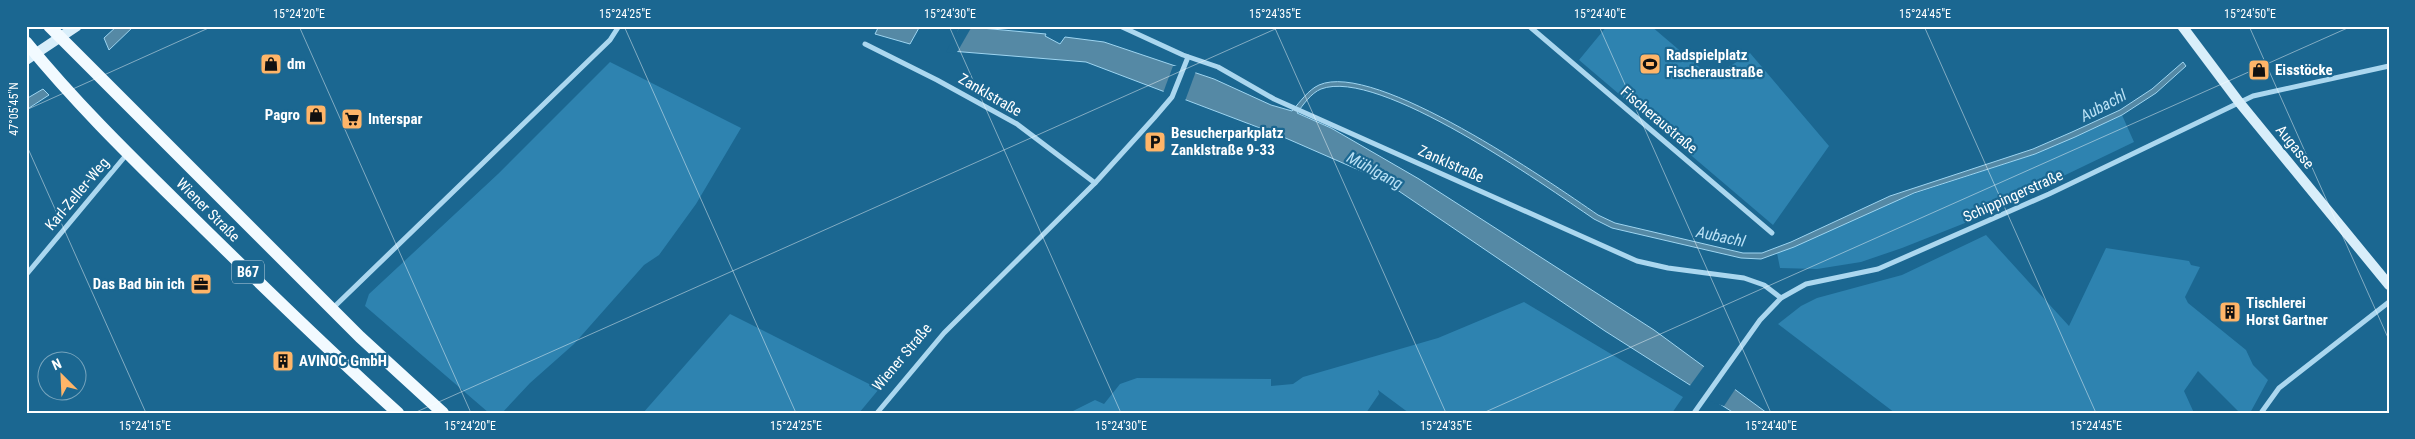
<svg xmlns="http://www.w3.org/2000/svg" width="2415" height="439" viewBox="0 0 2415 439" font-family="'Roboto Condensed',sans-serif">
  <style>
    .green { fill: #2e83b0 }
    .water { fill: #5589a5; stroke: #9ed5f1 }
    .pier { fill: #1b6791 }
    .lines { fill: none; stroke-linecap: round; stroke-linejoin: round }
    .street { stroke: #abd7ef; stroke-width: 5 }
    .secondary { stroke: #d8eefa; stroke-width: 10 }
    .primary { stroke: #f2faff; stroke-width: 12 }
    .ticks { fill: none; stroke: #fff; stroke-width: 1; stroke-opacity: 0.45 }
    .labels { text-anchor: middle; stroke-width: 4.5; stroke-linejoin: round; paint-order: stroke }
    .shield { fill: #1b6791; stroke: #bbd1de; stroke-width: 1 }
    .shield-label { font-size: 14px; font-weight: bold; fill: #fff }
    .poi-label { font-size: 15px; font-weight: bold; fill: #fff; stroke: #1b6791; text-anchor: start }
    .street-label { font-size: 15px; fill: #fff; stroke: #1b6791 }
    .water-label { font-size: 16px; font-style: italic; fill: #bbe2f6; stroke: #1b6791 }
    .neatline { fill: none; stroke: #fff; stroke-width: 2 }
    .ticks-label { font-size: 12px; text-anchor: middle; fill: #fff }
  </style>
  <rect width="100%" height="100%" fill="#1b6791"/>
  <!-- green -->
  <g class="green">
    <polygon points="1607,26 1651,26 1712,78 1750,53 1829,146 1773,225 1579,60"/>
    <polygon points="610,62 741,128 696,204 659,255 644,265 574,344 530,383 502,413 489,413 365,306 369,294 498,174"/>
    <polygon points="2122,115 2134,142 1965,223 1902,248 1861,262 1817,269 1780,268 1777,253 1892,201 2035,154"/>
    <polygon points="1986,235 2069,326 2106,248 2189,261 2191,265 2200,267 2185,297 2188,303 2246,350 2253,365 2268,380 2250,413 2240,413 2198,371 2184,391 2194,413 1895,413 1778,324 1801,306 1817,298 1902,275"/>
    <polygon points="1524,302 1683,397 1672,413 1409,413 1378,390 1379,394 1366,413 1069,413 1095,400 1104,404 1120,384 1137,378 1271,379 1271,386 1293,384 1303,377 1438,338"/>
    <polygon points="730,314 879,389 859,413 643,413"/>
  </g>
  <!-- water -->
  <g class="water">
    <polygon points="117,26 134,26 109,50 104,38"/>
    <polygon points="879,26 920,26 910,44 875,34"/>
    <path d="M960 26 1046 34 1045 36 1060 44 1065 37 1104 42 1214 79 1271 105 1292 111C1300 102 1308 90 1319 85 1375 60 1550 182 1598 215L1615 223 1743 253H1762L1791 242 1890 196 2033 149 2072 132 2120 110 2152 89 2183 62 2186 66 2156 93 2122 115 2075 137 2035 154 1914 193 1794 247 1761 259 1741 258 1612 228 1594 219C1544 185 1379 67 1321 89 1311 93 1303 105 1297 113L1331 128 1419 179 1654 330 1767 413H1734L1605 331 1384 181 1281 136 1086 62 951 51Z"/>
    <polygon points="43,89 49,95 26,110 26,99"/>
  </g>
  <!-- pier -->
  <g class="pier">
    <polygon points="960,26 971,28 956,54 946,52"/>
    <polygon points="1173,66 1179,66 1196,71 1185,101 1163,93"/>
    <polygon points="1705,365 1736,388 1724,406 1714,403 1689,387"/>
  </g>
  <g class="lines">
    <!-- street -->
    <g class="street">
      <polyline points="1120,26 1183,55 1218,67 1274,99 1637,261 1668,268 1744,278 1764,285 1781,298"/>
      <polyline points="1529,26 1772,233"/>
      <polyline points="865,44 937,80 1017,124 1095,183"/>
      <polyline points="26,275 127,154"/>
      <polyline points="333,308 610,40 619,26"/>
      <polyline points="877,413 944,333 1095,183 1154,118 1172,97 1188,57"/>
      <polyline points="1694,413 1760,320 1781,298 1806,284 1878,269 2049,194 2253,96 2389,66"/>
      <polyline points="2261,413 2279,388 2389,302"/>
    </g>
    <!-- secondary -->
    <g class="secondary">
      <polyline points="2182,26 2239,102 2389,285"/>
      <polyline points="26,60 77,26"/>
    </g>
    <!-- primary -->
    <g class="primary">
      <polyline points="49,26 360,337 443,413"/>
      <path d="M26 42C73 100 126 152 179 204 251 275 323 345 398 413"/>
    </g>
  </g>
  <!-- ticks -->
  <path class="ticks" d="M299 26 471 413M624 26 796 413M949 26 1121 413M1274 26 1446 413M1599 26 1771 413M1924 26 2096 413M2249 26 2389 340M26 110 213 26M26 144 146 413M414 413 1282 26M1483 413 2352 26"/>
  <!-- icons -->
  <defs>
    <g id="shop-square" transform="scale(1.125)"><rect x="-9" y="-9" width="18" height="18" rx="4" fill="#ffb568" stroke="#1b6791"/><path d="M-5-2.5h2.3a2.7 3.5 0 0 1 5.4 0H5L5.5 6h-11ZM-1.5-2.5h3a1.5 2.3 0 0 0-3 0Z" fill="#111"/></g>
    <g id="stadium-square" transform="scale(1.125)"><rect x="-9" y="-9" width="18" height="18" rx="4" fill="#ffb568" stroke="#1b6791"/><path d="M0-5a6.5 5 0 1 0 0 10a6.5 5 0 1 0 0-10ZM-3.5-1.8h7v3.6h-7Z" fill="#111"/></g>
    <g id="supermarket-square" transform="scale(1.125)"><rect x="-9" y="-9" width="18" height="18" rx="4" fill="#ffb568" stroke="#1b6791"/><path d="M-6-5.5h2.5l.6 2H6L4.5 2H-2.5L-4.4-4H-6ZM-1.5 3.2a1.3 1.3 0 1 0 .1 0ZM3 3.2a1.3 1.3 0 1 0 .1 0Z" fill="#111"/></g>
    <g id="parking-square" transform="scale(1.125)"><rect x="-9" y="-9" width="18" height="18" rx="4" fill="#ffb568" stroke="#1b6791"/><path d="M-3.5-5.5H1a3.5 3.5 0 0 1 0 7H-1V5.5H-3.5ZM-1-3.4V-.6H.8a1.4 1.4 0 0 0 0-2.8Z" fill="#111"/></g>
    <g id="office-square" transform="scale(1.125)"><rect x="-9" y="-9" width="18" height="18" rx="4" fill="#ffb568" stroke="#1b6791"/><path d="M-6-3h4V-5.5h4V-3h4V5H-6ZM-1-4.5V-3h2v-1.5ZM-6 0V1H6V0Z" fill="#111"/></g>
    <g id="building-square" transform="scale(1.125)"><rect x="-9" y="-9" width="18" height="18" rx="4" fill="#ffb568" stroke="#1b6791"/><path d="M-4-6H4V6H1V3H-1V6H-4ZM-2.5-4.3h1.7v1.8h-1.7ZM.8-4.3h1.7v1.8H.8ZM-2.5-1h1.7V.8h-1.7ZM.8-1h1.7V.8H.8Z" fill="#111"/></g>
  </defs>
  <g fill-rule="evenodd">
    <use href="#shop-square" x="271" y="64"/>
    <use href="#stadium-square" x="1650" y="64"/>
    <use href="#shop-square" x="2259" y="70"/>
    <use href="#shop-square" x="316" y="115"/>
    <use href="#supermarket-square" x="352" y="119"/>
    <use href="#parking-square" x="1155" y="142"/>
    <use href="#office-square" x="201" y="284"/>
    <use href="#building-square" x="2230" y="312"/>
    <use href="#building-square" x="283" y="361"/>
  </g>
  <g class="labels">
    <!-- shield labels -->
    <rect class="shield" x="232" y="260.5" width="32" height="23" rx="4"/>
    <g class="shield-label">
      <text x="248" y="277">B67</text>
    </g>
    <!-- poi labels -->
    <g class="poi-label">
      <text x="1666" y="60">Radspielplatz<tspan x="1666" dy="17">Fischeraustraße</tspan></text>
      <text x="287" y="69">dm</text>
      <text x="2275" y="75">Eisstöcke</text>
      <text x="300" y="120" text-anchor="end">Pagro</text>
      <text x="368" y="124">Interspar</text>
      <text x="1171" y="138">Besucherparkplatz<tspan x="1171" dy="17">Zanklstraße 9-33</tspan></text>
      <text x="185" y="289" text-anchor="end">Das Bad bin ich</text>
      <text x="2246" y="308">Tischlerei<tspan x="2246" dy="17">Horst Gartner</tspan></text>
      <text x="299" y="366">AVINOC GmbH</text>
    </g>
    <!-- street labels -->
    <g class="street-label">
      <text transform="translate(990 95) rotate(30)" y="5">Zanklstraße</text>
      <text transform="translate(1659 120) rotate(40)" y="5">Fischeraustraße</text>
      <text transform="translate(2295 147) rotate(51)" y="5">Augasse</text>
      <text transform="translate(1451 164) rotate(24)" y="5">Zanklstraße</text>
      <text transform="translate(77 194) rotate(-50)" y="5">Karl-Zeller-Weg</text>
      <text transform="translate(2013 196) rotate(-24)" y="5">Schippingerstraße</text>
      <text transform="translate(208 210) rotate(45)" y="5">Wiener Straße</text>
      <text transform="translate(902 357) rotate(-50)" y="5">Wiener Straße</text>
    </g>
    <!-- water labels -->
    <g class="water-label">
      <text transform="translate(2103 105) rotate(-28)" y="6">Aubachl</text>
      <text transform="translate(1375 170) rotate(28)" y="6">Mühlgang</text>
      <text transform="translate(1721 236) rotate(12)" y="6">Aubachl</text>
    </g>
  </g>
  <!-- border -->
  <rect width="2415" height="439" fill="none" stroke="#1b6791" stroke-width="55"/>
  <!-- north arrow -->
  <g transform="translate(62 376) rotate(336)"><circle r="24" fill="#1b6791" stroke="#76a4bd"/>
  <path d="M0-4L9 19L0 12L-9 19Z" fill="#ffb568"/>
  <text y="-8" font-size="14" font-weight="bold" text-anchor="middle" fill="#ffffff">N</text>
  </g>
  <rect x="28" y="28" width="2360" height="384" class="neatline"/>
  <g class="ticks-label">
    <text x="299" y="18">15°24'20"E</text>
    <text x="625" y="18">15°24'25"E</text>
    <text x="950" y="18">15°24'30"E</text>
    <text x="1275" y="18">15°24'35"E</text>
    <text x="1600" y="18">15°24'40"E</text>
    <text x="1925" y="18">15°24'45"E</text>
    <text x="2250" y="18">15°24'50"E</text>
    <text transform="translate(14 109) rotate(-90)" y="4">47°05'45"N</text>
    <text x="145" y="430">15°24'15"E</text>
    <text x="470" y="430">15°24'20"E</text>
    <text x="796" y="430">15°24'25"E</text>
    <text x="1121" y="430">15°24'30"E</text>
    <text x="1446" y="430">15°24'35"E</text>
    <text x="1771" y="430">15°24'40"E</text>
    <text x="2096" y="430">15°24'45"E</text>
  </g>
</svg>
